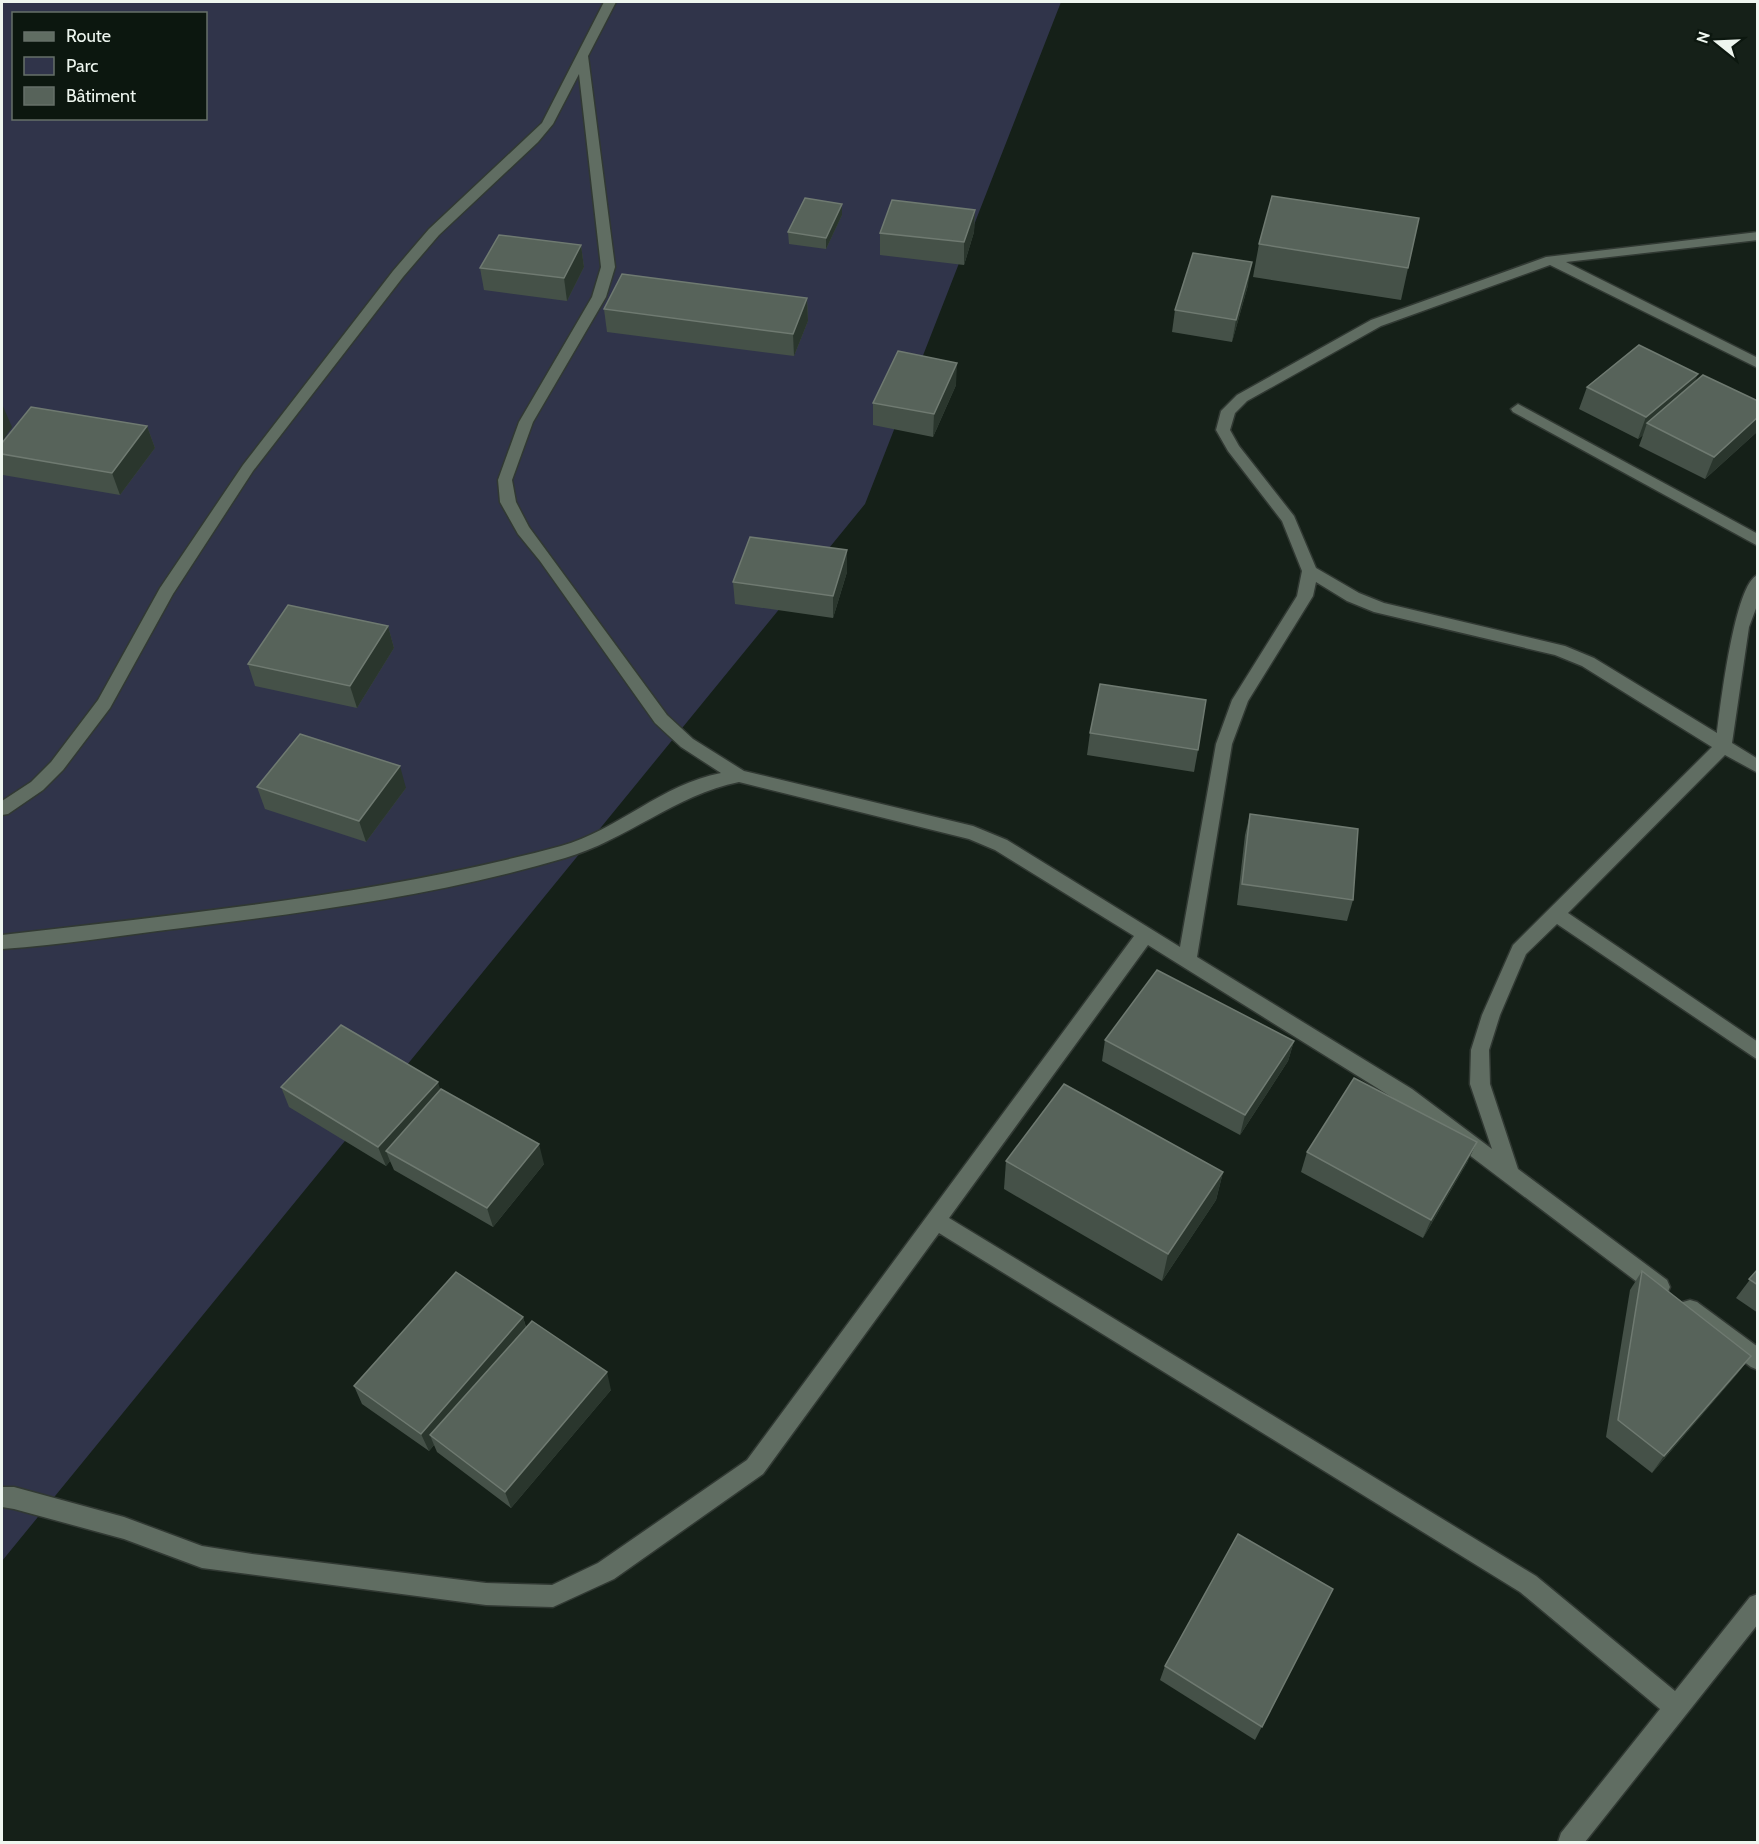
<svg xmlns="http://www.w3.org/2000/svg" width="1759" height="1844" viewBox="0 0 1759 1844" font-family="Cabin,sans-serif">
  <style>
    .green { fill: #30344a; fill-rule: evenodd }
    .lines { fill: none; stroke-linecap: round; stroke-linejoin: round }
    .minor-casing { stroke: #313933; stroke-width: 3 }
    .minor { fill: #606d62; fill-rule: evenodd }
    .wall { fill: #455148 }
    .shaded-wall { fill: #2a362d }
    .building { fill: #57635a; stroke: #6f7a71; stroke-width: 1.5 }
  </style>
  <rect width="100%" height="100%" fill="#152018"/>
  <!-- green -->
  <path class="green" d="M2 2H1061L865 504 2 1561ZM14 14H206V118H14Z"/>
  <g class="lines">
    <!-- minor casing -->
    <g class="minor-casing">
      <g id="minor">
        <path d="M604 2H616L588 56 615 267 606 297 533 422 512 480 516 502 529 527 667 715 693 739 744 771 973 826 1007 840 1180 947 1216 744 1232 700 1297 596 1302 571 1282 521 1228 451 1216 430 1221 411 1237 395 1371 320 1546 257 1758 232V240L1566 262 1758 358V368L1550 265 1381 326 1247 401 1235 413 1230 430 1239 446 1294 516 1316 568 1359 593 1384 603 1565 646 1594 658 1717 733C1720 708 1735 581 1758 575V603L1749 627 1732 743 1758 759V773L1725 755 1568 913 1758 1042V1060L1557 924 1526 954 1500 1015 1489 1050 1490 1084 1518 1169 1667 1280 1670 1287 1667 1294 1660 1296 1653 1294 1398 1101 1148 945 949 1218 1536 1576 1675 1691 1750 1597 1758 1594V1624L1585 1842H1558L1561 1833 1660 1709 1520 1592 939 1233 763 1474 614 1579 553 1607 486 1605 202 1568 124 1539 14 1509 2 1507V1487H14L124 1517 202 1546 252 1554 486 1583 552 1585 598 1563 747 1460 1134 936 995 850 969 839 739 782C675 795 627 840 565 858 441 895 310 912 182 928 122 935 62 945 2 949V935C189 913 379 895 561 846 618 830 662 784 721 773L681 747 655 723 540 561 518 534 500 502 498 480 519 422 592 297 601 267 579 74 553 124 538 142 439 235 403 277 253 471 173 594 110 708 63 770 43 790 8 814 2 815V801L31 782 51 762 98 700 160 588 243 465 393 271 429 229 542 123ZM1316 582 1347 601 1374 612 1555 655 1582 666 1712 747 1513 945 1482 1015 1471 1050 1470 1084 1492 1149 1412 1089 1197 957 1232 744 1248 701 1313 596Z"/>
        <polygon points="1518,404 1758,534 1758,546 1513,412 1511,409"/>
        <polygon points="1690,1300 1697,1302 1758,1347 1758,1370 1751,1367 1683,1316 1680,1309 1683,1302"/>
      </g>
    </g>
    <!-- minor -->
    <use href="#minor" class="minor"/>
  </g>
  <!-- wall -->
  <g class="wall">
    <polygon points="975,210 974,232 964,265 880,255 880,233"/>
    <polygon points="842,215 826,249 789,244 788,232"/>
    <polygon points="1259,244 1408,268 1401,300 1253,277"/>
    <polygon points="581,245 584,267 567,301 484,290 480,268"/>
    <polygon points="1248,285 1232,342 1172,332 1175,310"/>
    <polygon points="807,298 808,321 794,356 607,332 604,309"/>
    <polygon points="1694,383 1758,401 1758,431 1705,479 1639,446 1643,435 1638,439 1579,409 1587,387"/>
    <polygon points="956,385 933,437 873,425 873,403"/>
    <polygon points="147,426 155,448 120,495 3,475 2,471 2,454"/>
    <polygon points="847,572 833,618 735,604 733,582"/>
    <polygon points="388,626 394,648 357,708 255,686 248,664"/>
    <polygon points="1090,733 1198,750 1194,772 1087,755"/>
    <polygon points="257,787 406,788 366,842 265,809"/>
    <polygon points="1250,814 1353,900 1347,921 1237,905 1245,835"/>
    <polygon points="1105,1040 1294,1041 1288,1061 1240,1135 1102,1061"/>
    <polygon points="281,1087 440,1090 544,1164 493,1227 394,1170 390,1161 386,1166 289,1107"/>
    <polygon points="1307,1152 1468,1161 1423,1238 1301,1172"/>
    <polygon points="1006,1161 1223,1172 1216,1200 1162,1281 1004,1189"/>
    <polygon points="1758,1269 1758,1313 1736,1298"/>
    <polygon points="1642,1271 1751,1356 1737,1374 1652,1473 1606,1437 1630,1290"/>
    <polygon points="523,1317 526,1327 611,1390 511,1508 437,1452 434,1445 429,1451 362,1404 354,1386"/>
    <polygon points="1333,1589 1255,1740 1160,1680 1165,1666"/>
  </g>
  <!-- shaded-wall -->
  <g class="shaded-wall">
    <polygon points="842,204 842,215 826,249 826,238"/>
    <polygon points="975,210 974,232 964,265 964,242"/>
    <polygon points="581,245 584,267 567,301 564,278"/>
    <polygon points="1252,262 1248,285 1232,342 1236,320"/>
    <polygon points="807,298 808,321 794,356 793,334"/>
    <polygon points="957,363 956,385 933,437 934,414"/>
    <polygon points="1698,374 1689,396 1647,423 1643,435 1638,439 1646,417"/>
    <polygon points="2,404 12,427 2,442"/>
    <polygon points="1758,417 1758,431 1705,479 1714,457"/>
    <polygon points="147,426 155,448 120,495 112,473"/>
    <polygon points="847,550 847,572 833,618 833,596"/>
    <polygon points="388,626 394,648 357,708 350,686"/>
    <polygon points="400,766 406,788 366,842 359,821"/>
    <polygon points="1294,1041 1288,1061 1240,1135 1245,1115"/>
    <polygon points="438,1082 444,1102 386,1151 390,1161 386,1166 378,1147"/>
    <polygon points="1477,1142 1468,1161 1423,1238 1431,1220"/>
    <polygon points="539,1144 544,1164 493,1227 487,1208"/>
    <polygon points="1223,1172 1216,1200 1162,1281 1168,1254"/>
    <polygon points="523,1317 528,1335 430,1435 434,1445 429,1451 421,1434"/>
    <polygon points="1751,1356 1737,1374 1652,1473 1664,1456"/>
    <polygon points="607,1372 611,1390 511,1508 505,1492"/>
  </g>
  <!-- building -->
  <g class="building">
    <polygon points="1272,196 1419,218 1408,268 1259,244"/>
    <polygon points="805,198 842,204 826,238 788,232"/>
    <polygon points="892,200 975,210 964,242 880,233"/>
    <polygon points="499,235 581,245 564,278 480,268"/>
    <polygon points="1193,253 1252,262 1236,320 1175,310"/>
    <polygon points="622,274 807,298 793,334 604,309"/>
    <polygon points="1639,345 1698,374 1646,417 1587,387"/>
    <polygon points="898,351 957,363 934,414 873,403"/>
    <polygon points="1703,375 1758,401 1758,417 1714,457 1647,423"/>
    <polygon points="31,407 147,426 112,473 2,454 2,443"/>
    <polygon points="750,537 847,550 833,596 733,582"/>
    <polygon points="288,605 388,626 350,686 248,664"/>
    <polygon points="1100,684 1206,700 1198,750 1090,733"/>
    <polygon points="300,734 400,766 359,821 257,787"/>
    <polygon points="1250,814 1358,829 1353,900 1242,884"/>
    <polygon points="1157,970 1294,1041 1245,1115 1105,1040"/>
    <polygon points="341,1025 438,1082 378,1147 281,1087"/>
    <polygon points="1354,1078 1477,1142 1431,1220 1307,1152"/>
    <polygon points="1064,1084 1223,1172 1168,1254 1006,1161"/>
    <polygon points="441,1089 539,1144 487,1208 386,1151"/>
    <polygon points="1758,1269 1758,1285 1749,1279"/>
    <polygon points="1642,1271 1751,1356 1664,1456 1618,1420"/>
    <polygon points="456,1272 523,1317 421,1434 354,1386"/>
    <polygon points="532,1321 607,1372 505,1492 430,1435"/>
    <polygon points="1238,1534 1333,1589 1262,1727 1165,1666"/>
  </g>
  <!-- border -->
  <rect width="1759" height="1844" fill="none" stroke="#eef6ef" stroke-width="6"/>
  <!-- legend -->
  <rect x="12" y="12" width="195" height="108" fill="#0c170f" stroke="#667069" stroke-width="1.5"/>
  <rect x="24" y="32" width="30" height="9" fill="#606d62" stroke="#667069" stroke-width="1.5"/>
  <text x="66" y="42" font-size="18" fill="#eef6ef">Route</text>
  <rect x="24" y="57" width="30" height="18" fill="#30344a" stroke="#667069" stroke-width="1.5"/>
  <text x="66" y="72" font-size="18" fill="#eef6ef">Parc</text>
  <rect x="24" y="87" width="30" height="18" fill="#57635a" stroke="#667069" stroke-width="1.5"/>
  <text x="66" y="102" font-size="18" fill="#eef6ef">Bâtiment</text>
  <!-- north arrow -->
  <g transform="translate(1717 42) rotate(288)" stroke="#0c170f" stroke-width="4.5" paint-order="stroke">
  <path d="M0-4.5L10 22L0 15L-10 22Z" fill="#eef6ef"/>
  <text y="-9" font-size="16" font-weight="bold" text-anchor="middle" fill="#eef6ef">N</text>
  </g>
</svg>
